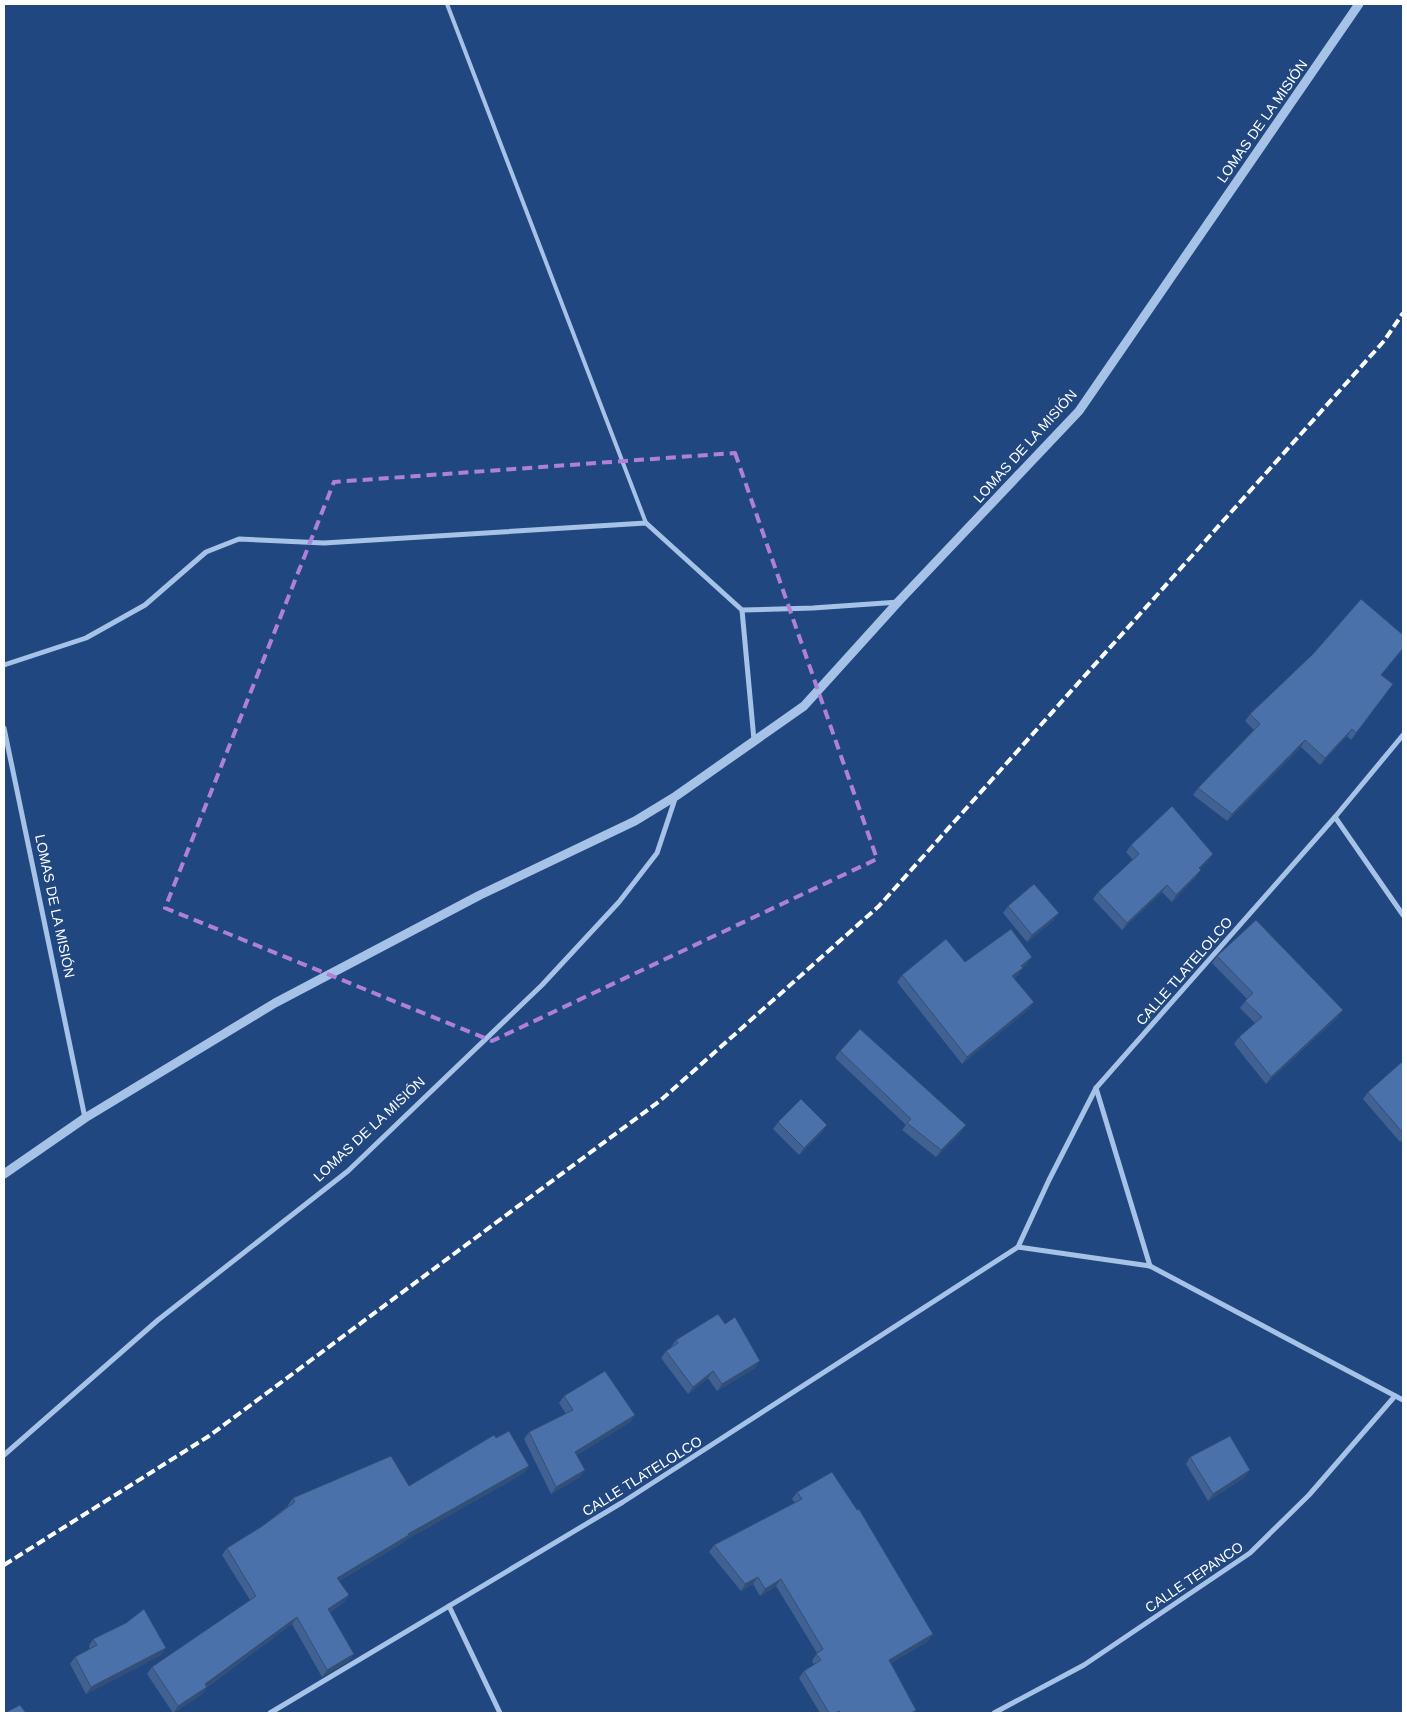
<svg xmlns="http://www.w3.org/2000/svg" width="1407" height="1717" viewBox="0 0 1407 1717" font-family="Arial,sans-serif">
  <style>
    .lines { fill: none; stroke-linecap: round; stroke-linejoin: round }
    .service { stroke: #a6c2e7; stroke-width: 4 }
    .minor { stroke: #a6c2e7; stroke-width: 5 }
    .tertiary { stroke: #a6c2e7; stroke-width: 9 }
    .rail { stroke: #fff; stroke-width: 4; stroke-dasharray: 9 4; stroke-linecap: butt }
    .wall { fill: #406191 }
    .shaded-wall { fill: #344f76 }
    .building { fill: #4a71a9; stroke: #344f76 }
    .marked { fill: none; stroke: #b080d9; stroke-width: 4; stroke-dasharray: 10 6; stroke-linejoin: round }
    .labels { text-anchor: middle; stroke-width: 5; stroke-linejoin: round; paint-order: stroke }
    .street-label { font-size: 14px; fill: #fff; stroke: #214780 }
  </style>
  <rect width="100%" height="100%" fill="#214780"/>
  <g class="lines">
    <!-- service -->
    <polyline class="service" points="447,4 646,523"/>
    <!-- minor -->
    <g class="minor">
      <polyline points="742,610 754,740"/>
      <polyline points="4,665 86,638 145,605 206,552 239,539 324,543 646,523 742,610 813,608 899,602"/>
      <polyline points="4,728 85,1118"/>
      <polyline points="1335,817 1403,915"/>
      <polyline points="1096,1088 1150,1266"/>
      <polyline points="1018,1247 1049,1180 1096,1088 1335,817 1403,735"/>
      <polyline points="4,1455 158,1320 348,1171 542,985 619,902 657,853 676,796"/>
      <polyline points="449,1606 500,1713"/>
      <polyline points="270,1713 623,1502 1018,1247 1150,1266 1403,1400"/>
      <polyline points="994,1713 1084,1665 1250,1553 1309,1495 1395,1396"/>
    </g>
    <!-- tertiary -->
    <polyline class="tertiary" points="4,1174 85,1118 275,1003 480,895 635,821 676,796 804,706 899,601 1079,411 1359,4"/>
    <!-- rail -->
    <polyline class="rail" points="4,1565 209,1436 661,1100 879,906 1384,341 1403,313"/>
  </g>
  <!-- wall -->
  <g class="wall">
    <polygon points="1403,649 1381,675 1388,691 1351,740 1347,736 1320,765 1301,747 1227,821 1193,795 1198,788 1254,730 1245,721 1250,714"/>
    <polygon points="1131,845 1208,861 1200,869 1196,877 1172,902 1162,892 1122,930 1093,899 1098,892 1133,860 1126,852"/>
    <polygon points="1008,906 1054,920 1027,942 1003,913"/>
    <polygon points="1217,956 1338,1017 1266,1084 1234,1044 1239,1037 1255,1023 1240,1008 1247,999 1212,963"/>
    <polygon points="965,962 1027,964 1022,968 1018,975 1014,978 1029,1009 962,1064 897,982 902,975"/>
    <polygon points="840,1051 961,1132 936,1157 902,1130 906,1125 835,1058"/>
    <polygon points="1403,1061 1403,1139 1400,1142 1363,1099 1368,1092"/>
    <polygon points="778,1122 827,1125 822,1132 799,1155 773,1129"/>
    <polygon points="676,1340 755,1368 717,1391 708,1378 688,1394 661,1358 666,1351 672,1347 671,1347"/>
    <polygon points="564,1396 635,1415 630,1422 577,1455 580,1477 551,1494 524,1439 529,1432 566,1414 559,1403"/>
    <polygon points="496,1438 524,1473 406,1540 404,1542 339,1581 349,1595 344,1602 330,1612 349,1661 322,1677 292,1624 207,1687 202,1694 173,1713 147,1674 152,1667 250,1600 222,1555 227,1548 261,1527 288,1506 288,1505 293,1498 409,1486"/>
    <polygon points="1190,1457 1245,1477 1208,1501 1186,1464"/>
    <polygon points="797,1492 933,1634 928,1641 891,1663 916,1710 914,1713 820,1713 799,1678 804,1671 814,1665 812,1661 817,1653 776,1586 760,1596 753,1584 741,1591 709,1552 714,1545 795,1503 792,1499"/>
    <polygon points="93,1639 161,1655 86,1694 70,1664 75,1657 90,1649 89,1646"/>
  </g>
  <!-- shaded-wall -->
  <g class="shaded-wall">
    <polygon points="1403,648 1403,649 1376,682 1381,675"/>
    <polygon points="1352,729 1347,736 1320,765 1325,758"/>
    <polygon points="1305,740 1301,747 1227,821 1232,814"/>
    <polygon points="1213,854 1208,861 1194,875 1199,868"/>
    <polygon points="1201,870 1196,877 1172,902 1176,895"/>
    <polygon points="1167,885 1162,892 1122,930 1127,923"/>
    <polygon points="1059,913 1054,920 1027,942 1032,935"/>
    <polygon points="1032,957 1027,964 1018,971 1023,968 1018,975 1007,983 1012,976 1021,966"/>
    <polygon points="1034,1002 1029,1009 962,1064 967,1057"/>
    <polygon points="1343,1010 1338,1017 1266,1084 1271,1077"/>
    <polygon points="827,1125 822,1132 799,1155 804,1148"/>
    <polygon points="966,1125 961,1132 936,1157 941,1150"/>
    <polygon points="760,1361 755,1368 717,1391 722,1384"/>
    <polygon points="713,1371 708,1378 688,1394 693,1387"/>
    <polygon points="635,1415 630,1422 570,1459 575,1452"/>
    <polygon points="529,1466 524,1473 406,1540 404,1542 332,1585 337,1578 408,1534"/>
    <polygon points="585,1470 580,1477 551,1494 556,1487"/>
    <polygon points="1250,1470 1245,1477 1208,1501 1213,1494"/>
    <polygon points="758,1577 753,1584 741,1591 745,1584"/>
    <polygon points="781,1579 776,1586 760,1596 765,1589"/>
    <polygon points="349,1595 344,1602 323,1616 328,1609"/>
    <polygon points="297,1617 292,1624 205,1688 207,1687 202,1694 173,1713 178,1706 205,1684"/>
    <polygon points="933,1634 928,1641 884,1667 889,1660"/>
    <polygon points="166,1648 161,1655 86,1694 91,1687"/>
    <polygon points="354,1654 349,1661 322,1677 327,1670"/>
  </g>
  <!-- building -->
  <g class="building">
    <polygon points="1361,599 1403,635 1403,648 1381,675 1393,684 1356,733 1352,729 1325,758 1305,740 1232,814 1198,788 1260,724 1250,714 1314,653"/>
    <polygon points="1172,806 1213,854 1199,868 1201,870 1176,895 1167,885 1127,923 1098,892 1139,854 1131,845"/>
    <polygon points="1034,884 1059,913 1032,935 1008,906"/>
    <polygon points="1256,920 1343,1010 1271,1077 1239,1037 1262,1017 1245,1001 1253,993 1217,956"/>
    <polygon points="1011,929 1032,957 1021,966 1023,968 1012,976 1034,1002 967,1057 902,975 946,939 965,962"/>
    <polygon points="860,1029 966,1125 941,1150 907,1123 911,1119 840,1051"/>
    <polygon points="1403,1061 1403,1133 1368,1092"/>
    <polygon points="801,1099 827,1125 804,1148 778,1122"/>
    <polygon points="718,1314 725,1324 735,1317 760,1361 722,1384 713,1371 693,1387 666,1351 678,1343 676,1340"/>
    <polygon points="605,1371 635,1415 575,1452 585,1470 556,1487 529,1432 573,1410 564,1396"/>
    <polygon points="509,1431 529,1466 408,1534 409,1535 337,1578 349,1595 328,1609 354,1654 327,1670 297,1617 205,1684 207,1687 178,1706 152,1667 256,1596 227,1548 261,1527 295,1502 293,1498 391,1456 409,1486 494,1435 496,1438"/>
    <polygon points="1230,1436 1250,1470 1213,1494 1190,1457"/>
    <polygon points="832,1472 857,1510 859,1509 933,1634 889,1660 916,1710 911,1713 841,1713 839,1711 835,1713 829,1713 804,1671 821,1660 816,1654 823,1649 781,1579 765,1589 758,1577 745,1584 714,1545 802,1499 797,1492"/>
    <polygon points="144,1609 166,1648 91,1687 75,1657 97,1645 93,1639 126,1623"/>
    <polygon points="20,1705 26,1713 5,1713"/>
  </g>
  <!-- marked area -->
  <path class="marked" d="M735 453 877 859 492 1041 165 908 334 482Z"/>
  <g class="labels">
    <!-- street labels -->
    <g class="street-label">
      <text transform="translate(1262 121) rotate(-55)" y="5">LOMAS DE LA MISIÓN</text>
      <text transform="translate(1025 446) rotate(-48)" y="5">LOMAS DE LA MISIÓN</text>
      <text transform="translate(55 906) rotate(78)" y="5">LOMAS DE LA MISIÓN</text>
      <text transform="translate(1184 971) rotate(-49)" y="5">CALLE TLATELOLCO</text>
      <text transform="translate(369 1129) rotate(-43)" y="5">LOMAS DE LA MISIÓN</text>
      <text transform="translate(642 1476) rotate(-32)" y="5">CALLE TLATELOLCO</text>
      <text transform="translate(1194 1577) rotate(-34)" y="5">CALLE TEPANCO</text>
    </g>
  </g>
  <!-- border -->
  <rect width="1407" height="1717" fill="none" stroke="#ffffff" stroke-width="10"/>
</svg>
